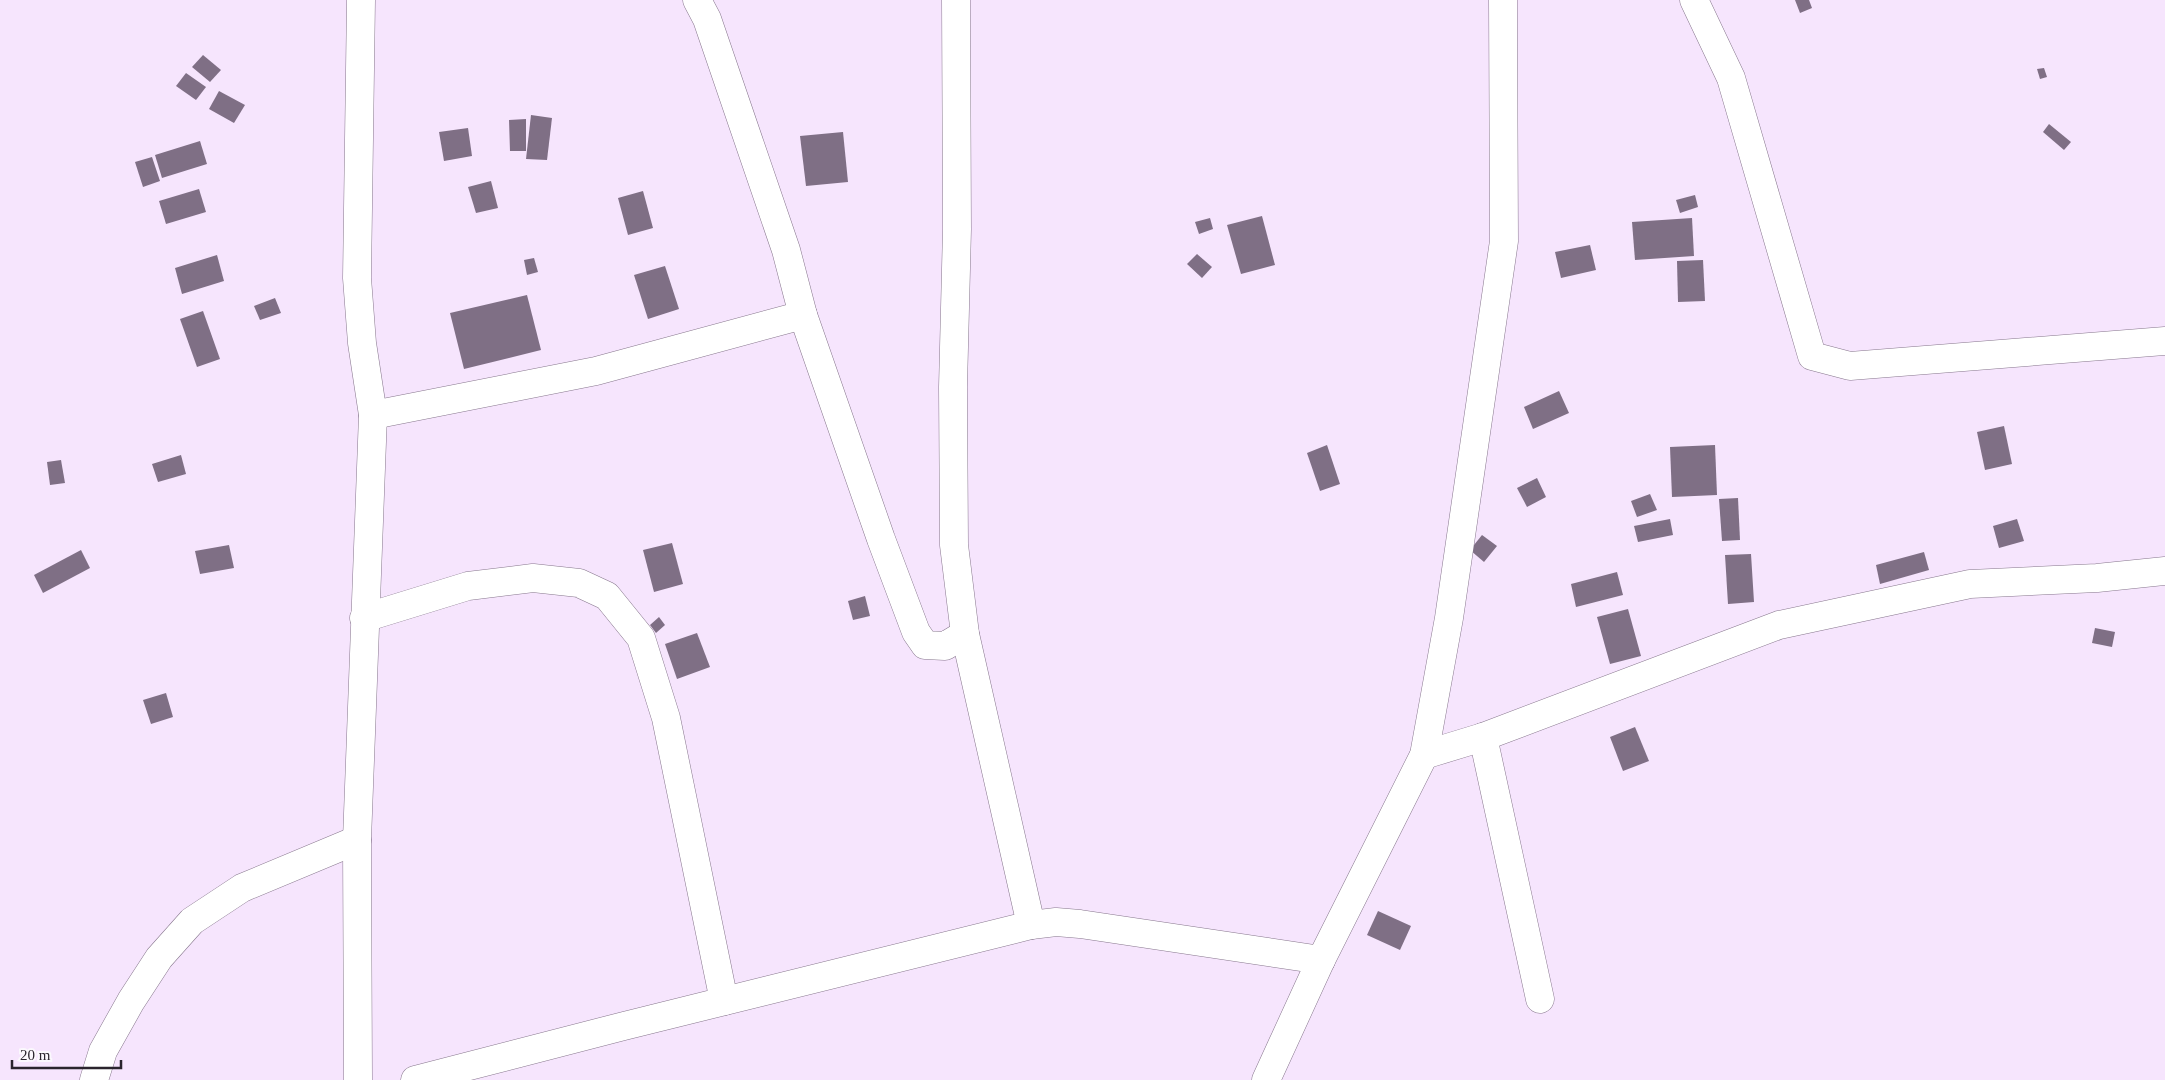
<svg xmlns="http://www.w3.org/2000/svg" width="2165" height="1080" viewBox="0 0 2165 1080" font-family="'Times New Roman',serif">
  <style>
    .building { fill: #7f6f85 }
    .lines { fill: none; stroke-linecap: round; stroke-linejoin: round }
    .minor-casing { stroke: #87778d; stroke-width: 29 }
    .minor { stroke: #fff; stroke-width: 28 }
  </style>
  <rect width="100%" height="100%" fill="#f6e5fd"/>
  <!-- building -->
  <g class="building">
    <polygon points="1795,0 1809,0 1812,8 1800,13"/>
    <polygon points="203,55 221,70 210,82 192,67"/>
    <polygon points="2044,68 2047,77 2040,79 2037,69"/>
    <polygon points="186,73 206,87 196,100 176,86"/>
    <polygon points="219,91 245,105 234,123 209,109"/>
    <polygon points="531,115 552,118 547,160 526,159"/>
    <polygon points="526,119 526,151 510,151 509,120"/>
    <polygon points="2049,124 2071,142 2064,150 2043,132"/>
    <polygon points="468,128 472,156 444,161 439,132"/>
    <polygon points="843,132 848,182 806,186 800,136"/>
    <polygon points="200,141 207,164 162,178 155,155"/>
    <polygon points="152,157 160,181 143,187 135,162"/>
    <polygon points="491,181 498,208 476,213 468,187"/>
    <polygon points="199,189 206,212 166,224 159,201"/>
    <polygon points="643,191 653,228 628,235 618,198"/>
    <polygon points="1695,195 1698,207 1680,213 1676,200"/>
    <polygon points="1262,216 1275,265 1241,274 1227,225"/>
    <polygon points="1210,218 1213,229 1199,234 1195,222"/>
    <polygon points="1692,218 1694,256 1635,260 1632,222"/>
    <polygon points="1590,245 1596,270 1561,278 1555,252"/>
    <polygon points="1197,254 1212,267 1202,278 1187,264"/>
    <polygon points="217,255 224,281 182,294 175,268"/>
    <polygon points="534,258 538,272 527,275 524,260"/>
    <polygon points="1703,260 1705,301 1678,302 1677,261"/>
    <polygon points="665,266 679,309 648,319 634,275"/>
    <polygon points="527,295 541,350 464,369 450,313"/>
    <polygon points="275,298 281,313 260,320 254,306"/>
    <polygon points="203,311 220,359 197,367 180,319"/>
    <polygon points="1559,391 1569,413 1533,429 1524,407"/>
    <polygon points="2004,426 2012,464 1985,470 1977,432"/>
    <polygon points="1327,445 1340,484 1320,491 1307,453"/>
    <polygon points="1715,445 1717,495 1672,497 1670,447"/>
    <polygon points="181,455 186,474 158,482 152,464"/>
    <polygon points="61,460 65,483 50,485 47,462"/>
    <polygon points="1537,478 1546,497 1527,507 1517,488"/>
    <polygon points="1650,494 1657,510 1637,517 1631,501"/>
    <polygon points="1738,498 1740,540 1722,541 1719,499"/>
    <polygon points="1670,519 1673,535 1638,542 1634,526"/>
    <polygon points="2017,519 2024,541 1999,548 1993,526"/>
    <polygon points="1482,535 1497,546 1484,562 1470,550"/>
    <polygon points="672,543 683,584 654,592 643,550"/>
    <polygon points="229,545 234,568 200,574 195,551"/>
    <polygon points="81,550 90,568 43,593 34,575"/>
    <polygon points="1924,552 1929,570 1880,584 1876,565"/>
    <polygon points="1751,554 1754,602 1728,604 1725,555"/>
    <polygon points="1617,572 1623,595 1576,607 1571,584"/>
    <polygon points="865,596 870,616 853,620 848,601"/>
    <polygon points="1628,609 1641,656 1610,664 1597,617"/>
    <polygon points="659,617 665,625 656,633 650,625"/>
    <polygon points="2095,628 2115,632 2112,647 2092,643"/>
    <polygon points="697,633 710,667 677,679 665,644"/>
    <polygon points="166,693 173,717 151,724 143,700"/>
    <polygon points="1635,727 1649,761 1623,771 1610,737"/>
    <polygon points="1378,911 1411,926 1400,950 1367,935"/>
  </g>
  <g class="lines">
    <!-- minor casing -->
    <g class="minor-casing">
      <g id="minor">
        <polyline points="697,0 707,19 786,250 803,315 881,539 916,632 925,645 945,646 965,634"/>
        <polyline points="956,0 957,229 953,387 954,545 965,634 1031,925"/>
        <polyline points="1694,0 1731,78 1812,356 1850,366 2165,341"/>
        <polyline points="373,415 596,371 803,315"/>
        <polyline points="364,618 468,586 533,578 579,583 607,596 641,638 666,718 724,1001"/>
        <polyline points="1483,737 1540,999"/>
        <polyline points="1424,755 1483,737 1779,625 1970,584 2097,578 2165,571"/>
        <polyline points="94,1080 103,1051 131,1001 159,958 192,921 242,888 357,840"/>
        <polyline points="358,1080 357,840 373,415 362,343 357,278 361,0"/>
        <polyline points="415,1080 624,1026 1031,925 1056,922 1080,924 1321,960"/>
        <polyline points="1266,1080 1321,960 1424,755 1449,618 1504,241 1503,0"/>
      </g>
    </g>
    <!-- minor -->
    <use href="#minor" class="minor"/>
  </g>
  <!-- scale -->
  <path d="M12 1060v8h109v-8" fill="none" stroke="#2a242d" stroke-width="2.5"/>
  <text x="20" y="1060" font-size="15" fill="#2a242d" stroke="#fbf8fd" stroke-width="4" paint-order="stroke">20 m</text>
</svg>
